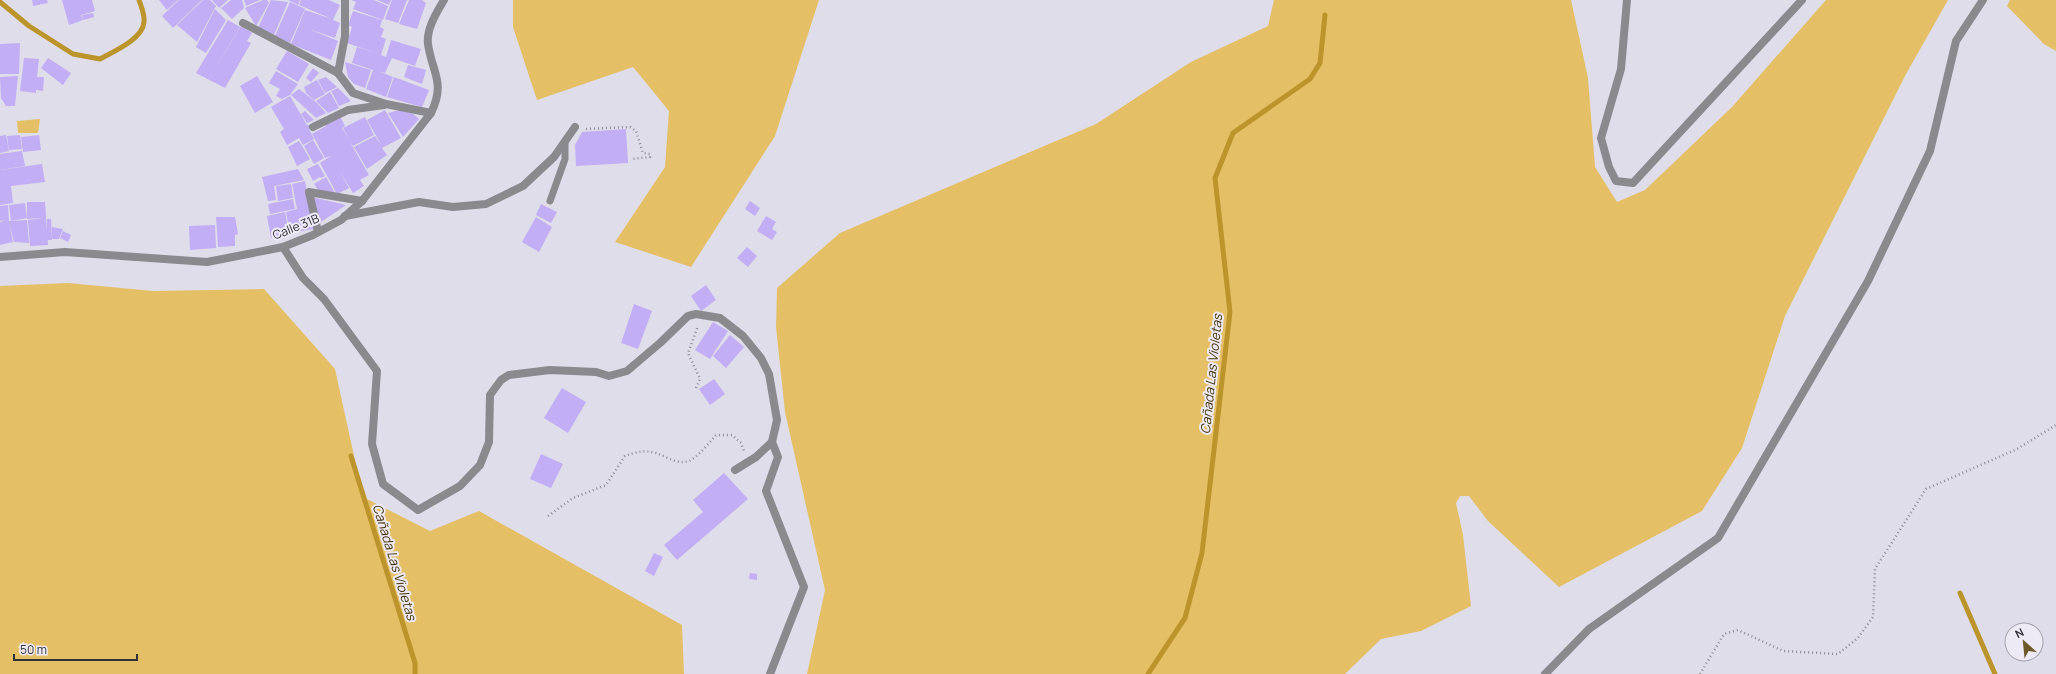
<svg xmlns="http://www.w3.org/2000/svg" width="2056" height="674" viewBox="0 0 2056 674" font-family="Manrope,sans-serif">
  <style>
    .green { fill: #e4bf66 }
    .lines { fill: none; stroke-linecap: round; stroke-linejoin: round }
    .stream { stroke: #bb942c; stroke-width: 5 }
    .building { fill: #c1aef4 }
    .path { stroke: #8d8c95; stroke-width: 2.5; stroke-dasharray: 1 3; stroke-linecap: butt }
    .service { stroke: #8a898e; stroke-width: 7 }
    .minor { stroke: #8a898e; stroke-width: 8 }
    .tertiary { stroke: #8a898e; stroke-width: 8 }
    .labels { text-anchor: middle; stroke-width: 4; stroke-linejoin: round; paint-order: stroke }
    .street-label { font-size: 12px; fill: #313035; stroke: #edeaf6 }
    .water-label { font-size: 13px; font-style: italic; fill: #46350a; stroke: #edeaf6 }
  </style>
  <rect width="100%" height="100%" fill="#dfdde9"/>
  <!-- green -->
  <g class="green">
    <polygon points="513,0 819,0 775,136 691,267 615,242 665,167 669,111 633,67 537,100 513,27"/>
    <polygon points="1274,0 1571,0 1588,78 1595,167 1617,202 1645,190 1732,107 1826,0 1948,0 1906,74 1785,316 1742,448 1702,511 1559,587 1488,521 1469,496 1460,496 1456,503 1463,535 1471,606 1421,631 1381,639 1345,674 807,674 825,590 785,412 776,327 777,288 840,233 1096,124 1191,62 1268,26"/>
    <polygon points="2010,0 2056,0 2056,51 2044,44 2007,6"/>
    <polygon points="40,119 38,133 18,133 17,121"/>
    <polygon points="68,283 153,291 264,289 335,369 363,497 430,531 479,511 682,625 684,674 0,674 0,286"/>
  </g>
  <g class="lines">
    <!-- stream -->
    <g class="stream">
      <path d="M0 2 29 26 73 54 100 59C113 52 143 39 144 22 145 15 141 6 139 0"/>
      <polyline points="351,456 415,663 415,674"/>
      <polyline points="1960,593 1995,674"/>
      <polyline points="1148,674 1185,618 1202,553 1230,312 1215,178 1233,133 1310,79 1320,63 1325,15"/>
    </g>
  </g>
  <!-- building -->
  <g class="building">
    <polygon points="32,0 47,0 48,3 33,6"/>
    <polygon points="62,0 92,0 95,11 81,15 83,20 69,25"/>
    <polygon points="159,0 178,0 167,10"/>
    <polygon points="179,0 202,0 173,28 162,16"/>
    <polygon points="203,0 210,0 216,6 197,42 177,25"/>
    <polygon points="212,0 228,0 219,8"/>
    <polygon points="231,0 242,0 244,8 232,19 221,8"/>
    <polygon points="244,0 260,0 246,6"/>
    <polygon points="263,0 267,0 269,3 256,26 245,8"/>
    <polygon points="271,0 288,2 274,35 258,28"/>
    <polygon points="288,0 300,0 298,5"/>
    <polygon points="301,0 329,0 340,5 333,20 340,23 335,38 309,29 338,41 331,60 291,44 305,10 332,19 299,5"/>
    <polygon points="351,0 374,0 388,6 383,20 353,9 356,2"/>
    <polygon points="377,0 391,0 389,5"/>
    <polygon points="392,0 407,0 398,23 385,19"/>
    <polygon points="409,0 422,0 426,3 417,29 399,24"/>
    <polygon points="290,2 305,9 290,43 275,36"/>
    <polygon points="215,9 226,20 206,53 196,47"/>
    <polygon points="353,11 382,20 380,27 384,29 381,37 386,39 381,55 386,57 391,40 421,49 415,66 392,58 385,73 378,71 393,77 386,97 366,89 373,70 352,63 357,47 376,53 347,43 352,27 348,25"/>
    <polygon points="93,13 94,17 83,20 82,15"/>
    <polygon points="228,20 240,27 210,77 241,26 252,33 247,41 251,43 225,88 196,73"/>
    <polygon points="20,43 19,74 0,74 0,44"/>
    <polygon points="287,51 309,64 298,82 276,69"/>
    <polygon points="24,58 39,59 37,77 44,77 43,91 36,90 36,93 20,91"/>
    <polygon points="48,58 71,73 63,85 41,68"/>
    <polygon points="345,62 371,70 365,88 354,84 348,77"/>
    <polygon points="408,65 426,70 422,84 404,77"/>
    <polygon points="313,68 319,73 311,82 306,78"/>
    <polygon points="276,71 298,84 290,95 282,99 276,96 280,89 269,83"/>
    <polygon points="18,76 15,106 6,106 1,98 0,77"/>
    <polygon points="257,76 273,102 255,113 240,86"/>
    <polygon points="326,77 337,87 325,93 318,80"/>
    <polygon points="394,77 429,90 422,107 387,97"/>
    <polygon points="317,80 325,94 314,100 306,93 304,87"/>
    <polygon points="338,88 351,101 339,106 331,91"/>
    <polygon points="299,89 316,102 326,113 316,118 291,95"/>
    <polygon points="330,92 339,108 328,113 316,101"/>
    <polygon points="290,96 307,125 312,125 309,129 314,139 303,145 299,138 287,145 280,132 284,129 271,107"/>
    <polygon points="385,110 401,138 382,148 387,155 367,169 354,147 375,136 382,146 367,120"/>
    <polygon points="400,110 412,113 419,119 403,137 388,113"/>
    <polygon points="305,111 314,120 307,123 301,114"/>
    <polygon points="339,114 345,126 342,128 349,139 343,128 365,117 374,135 353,146 350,142 369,175 360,180 364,186 353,193 339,170 349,188 337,194 320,163 331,156 325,158 312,134 326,126 324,123"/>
    <polygon points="626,129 628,163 576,166 575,145 582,132"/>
    <polygon points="6,135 9,151 0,153 0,136"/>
    <polygon points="20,135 22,149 9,150 7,136"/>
    <polygon points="39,135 41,150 23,152 21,137"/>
    <polygon points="313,140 324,158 314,164 304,146"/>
    <polygon points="299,141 310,159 297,166 288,147"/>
    <polygon points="22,151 25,166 0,170 0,154"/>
    <polygon points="42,164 45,182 11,186 13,203 0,205 0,170"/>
    <polygon points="318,164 325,176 321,178 320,177 313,181 307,169"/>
    <polygon points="298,169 304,180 274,186 276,200 268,201 262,177"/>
    <polygon points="326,177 335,193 323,198 314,184"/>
    <polygon points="305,181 314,229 290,233 286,212 297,209 292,184"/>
    <polygon points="291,184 293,198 278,201 276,186"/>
    <polygon points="312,197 346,205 318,224"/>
    <polygon points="293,199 295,209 270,214 268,204"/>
    <polygon points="750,201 760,208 755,216 745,209"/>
    <polygon points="27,202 45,202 48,245 30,246 28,220 42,218 27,219"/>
    <polygon points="25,203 27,218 11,221 9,205"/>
    <polygon points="541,204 557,212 551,223 536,215"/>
    <polygon points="8,205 9,221 27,220 29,243 14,242 9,222 13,242 0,245 0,222 6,220 0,221 0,206"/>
    <polygon points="285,212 289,234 271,238 267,216"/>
    <polygon points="766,216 776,222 772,229 777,232 772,240 757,231"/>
    <polygon points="216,217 235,217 238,234 235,235 235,246 218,247"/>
    <polygon points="536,217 552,227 539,252 522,242"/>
    <polygon points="47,219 51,219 52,240 47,240"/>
    <polygon points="215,225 216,248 190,250 189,226"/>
    <polygon points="52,227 63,229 59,239 52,239"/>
    <polygon points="63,231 71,235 68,242 60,238"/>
    <polygon points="747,247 757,256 748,267 737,258"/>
    <polygon points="706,285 716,300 701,311 691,296"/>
    <polygon points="634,304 652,311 638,349 621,343"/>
    <polygon points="713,322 728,331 710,359 695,350"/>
    <polygon points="730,335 744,347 726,368 713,356"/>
    <polygon points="714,379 725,394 710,405 699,389"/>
    <polygon points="562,388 586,402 568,433 544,418"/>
    <polygon points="541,454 563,464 551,488 530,479"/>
    <polygon points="724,473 748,499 677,560 664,545 703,512 693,500"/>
    <polygon points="654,553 663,557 654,576 645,571"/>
    <polygon points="750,573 757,574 757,580 749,579"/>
  </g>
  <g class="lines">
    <!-- path -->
    <g class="path">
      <polyline points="586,129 630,127 636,131 643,153 650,154 650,157 632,159"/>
      <polyline points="696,388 700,379 688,353 698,326"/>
      <path d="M548 516 573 498 606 485 625 456C635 452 645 450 656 453 668 457 681 468 694 458 702 452 709 443 716 435H732L741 443 744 451"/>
      <polyline points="1700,674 1724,634 1738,630 1783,651 1838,654 1858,638 1873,617 1875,569 1926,489 2017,449 2056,425"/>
    </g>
    <!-- service -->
    <polyline class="service" points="550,201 565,159 565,141"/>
    <!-- minor -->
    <g class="minor">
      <polyline points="345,0 345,36 338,73 353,93 386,104 431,113"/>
      <polyline points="1627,0 1621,69 1601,138 1609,167 1616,181 1633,183 1802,0"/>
      <polyline points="243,23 338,73"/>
      <polyline points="313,127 348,110 384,105"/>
      <polyline points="345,216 419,202 453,207 486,204 523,186 554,157 575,127"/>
      <polyline points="318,232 309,192 362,201"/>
      <polyline points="283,247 303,278 324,299 377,371 372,444 383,484 418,510 460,486 480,465 489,442 490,395 501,380 509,375 550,370 596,372 609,376 627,371 660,343 688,316 696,314 720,318 743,336 761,358 769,374 777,420 772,442 756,457 735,470"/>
      <polyline points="770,674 804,587 766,491 778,457 772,442"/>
      <polyline points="1545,674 1589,629 1718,538 1868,281 1930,151 1956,41 1983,0"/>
    </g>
    <!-- tertiary -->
    <path class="tertiary" d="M0 257 65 252 207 262 283 247 313 235 341 220 362 201 431 113C446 82 432 73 428 44 426 29 437 12 444 0"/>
  </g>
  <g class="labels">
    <!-- street labels -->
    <g class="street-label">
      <text transform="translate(296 227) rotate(-22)" y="4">Calle 31B</text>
    </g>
    <!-- water labels -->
    <g class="water-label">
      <text transform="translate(1211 374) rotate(-84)" y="5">Cañada Las Violetas</text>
      <text transform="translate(395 562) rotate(73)" y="5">Cañada Las Violetas</text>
    </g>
  </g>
  <!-- north arrow -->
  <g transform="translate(2024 642) rotate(333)"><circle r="19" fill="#edeaf6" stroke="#a2a0a9"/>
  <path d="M0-3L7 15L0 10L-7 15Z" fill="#6e5a29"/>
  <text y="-6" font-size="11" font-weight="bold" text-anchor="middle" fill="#313035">N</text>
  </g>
  <!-- scale -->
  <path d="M14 654v6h123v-6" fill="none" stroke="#313035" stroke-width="2"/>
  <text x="20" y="654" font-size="12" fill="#313035" stroke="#edeaf6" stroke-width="3" paint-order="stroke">50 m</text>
</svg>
